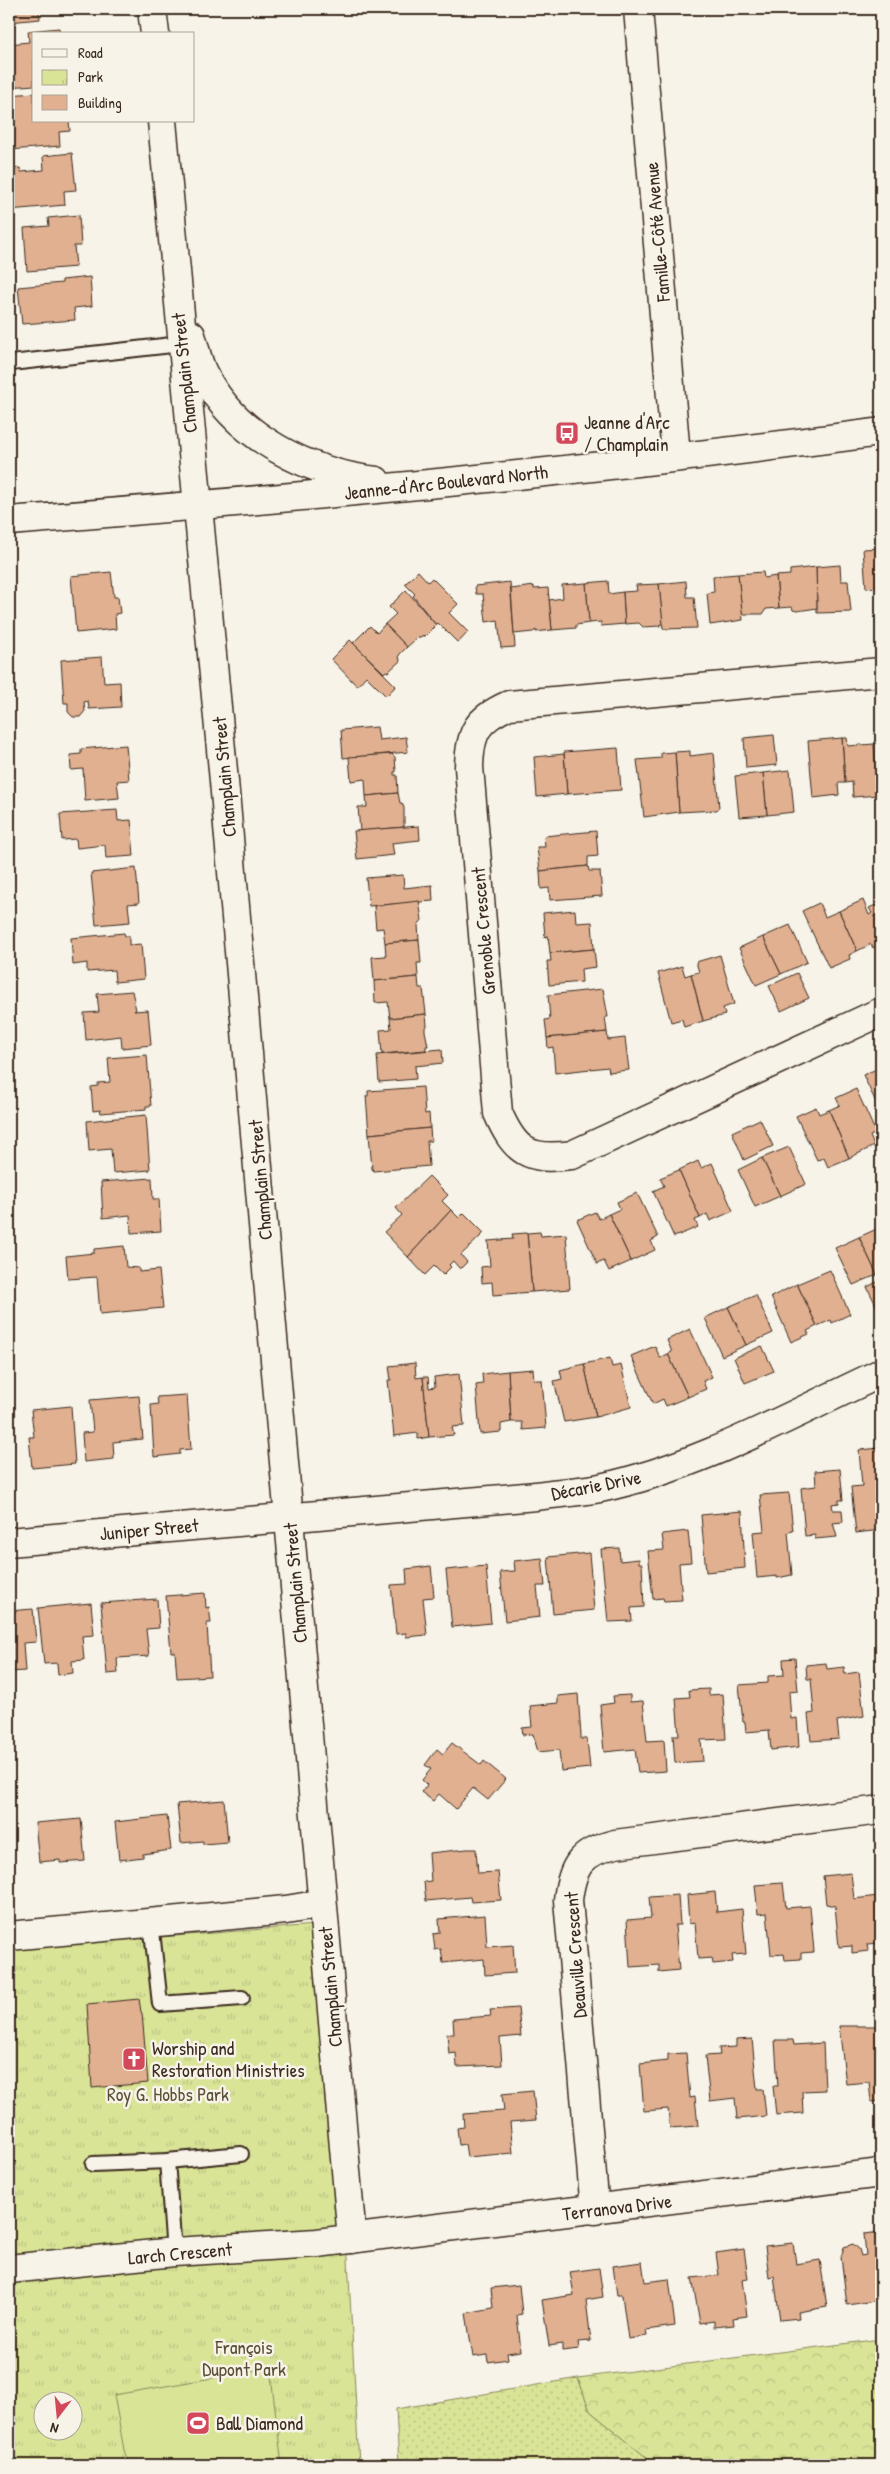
<svg xmlns="http://www.w3.org/2000/svg" width="890" height="2474" viewBox="0 0 890 2474" font-family="'Patrick Hand',sans-serif">
  <style>
    .grass { fill: url(#grass-dots); stroke: #8a875a }
    .forest { fill: url(#forest-crowns); stroke: #8a875a }
    .park { fill: url(#park-tufts); stroke: #8a875a; fill-rule: evenodd }
    .garden { fill: #d9e497; stroke: #8a875a }
    .building { fill: #e0b091; stroke: #3b2a1e }
    .lines { fill: none; stroke-linecap: round; stroke-linejoin: round }
    .lane-casing { stroke: #3b2a1e; stroke-width: 18 }
    .street-casing { stroke: #3b2a1e; stroke-width: 31 }
    .secondary-casing { stroke: #3b2a1e; stroke-width: 31 }
    .lane { stroke: #f7f3e8; stroke-width: 14 }
    .street { stroke: #f7f3e8; stroke-width: 28 }
    .secondary { stroke: #f7f3e8; stroke-width: 28 }
    .labels { text-anchor: middle; stroke-width: 5; stroke-linejoin: round; paint-order: stroke }
    .street-label { font-size: 19px; fill: #3b2a1e; stroke: #f7f3e8 }
    .poi-label { font-size: 19px; fill: #3b2a1e; stroke: #f7f3e8; text-anchor: start }
    .park-label { font-size: 19px; fill: #5b4f36; stroke: #f7f3e8 }
  </style>
  <defs>
    <pattern id="grass-dots" width="8" height="8" patternUnits="userSpaceOnUse" patternTransform="scale(1.25)"><rect width="8" height="8" fill="#d9e497"/><path d="M2 2h.1M6 6h.1" fill="none" stroke="#bbc482" stroke-width="1.8" stroke-linecap="round"/></pattern>
    <pattern id="forest-crowns" width="20" height="18" patternUnits="userSpaceOnUse" patternTransform="scale(1.25)"><rect width="20" height="18" fill="#d9e497"/><path d="M2 6a3 3 0 1 1 6 0M12 15a3 3 0 1 1 6 0" fill="none" stroke="#bbc482"/></pattern>
    <pattern id="park-tufts" width="24" height="20" patternUnits="userSpaceOnUse" patternTransform="scale(1.25)"><rect width="24" height="20" fill="#d9e497"/><path d="M3 7l-1-3M5 7V3M7 7l1-3M15 17l-1-3M17 17v-4M19 17l1-3" fill="none" stroke="#bbc482"/></pattern>
  </defs>
  <rect width="100%" height="100%" fill="#f7f3e8"/>
  <filter id="ink" filterUnits="userSpaceOnUse"><feTurbulence type="fractalNoise" baseFrequency=".02" numOctaves="2"/><feDisplacementMap in="SourceGraphic" scale="10" xChannelSelector="R" yChannelSelector="G"/><feConvolveMatrix kernelMatrix="1 2 1 2 8 2 1 2 1" color-interpolation-filters="sRGB"/></filter>
  <g filter="url(#ink)">
    <!-- grass -->
    <polygon class="grass" points="578,2378 590,2411 646,2457 652,2465 399,2465 396,2409"/>
    <!-- forest -->
    <polygon class="forest" points="881,2339 881,2465 652,2465 646,2457 590,2411 578,2378"/>
    <!-- park -->
    <g class="park">
      <polygon points="315,1925 346,2228 9,2260 9,1949"/>
      <path d="M347 2240 359 2465H9V2273ZM42 2402H72V2432H42Z"/>
    </g>
    <!-- garden -->
    <polygon class="garden" points="270,2368 282,2465 129,2465 124,2450 114,2395"/>
    <!-- building -->
    <g class="building">
      <polygon points="9,9 39,9 40,19 9,22"/>
      <polygon points="59,28 60,34 34,34 34,85 9,87 9,44 29,42 28,31"/>
      <polygon points="34,93 34,121 69,121 70,131 59,132 60,146 10,150 9,95"/>
      <polygon points="72,153 76,190 64,191 65,205 9,210 9,169 20,168 21,172 44,170 43,156"/>
      <polygon points="79,215 81,246 74,246 76,267 27,271 24,228 49,226 48,218"/>
      <polygon points="90,277 92,306 74,308 75,320 22,324 18,287 62,283 62,280"/>
      <polygon points="881,548 881,610 880,610 878,587 866,588 863,549"/>
      <polygon points="840,565 841,581 848,581 851,612 817,613 816,567"/>
      <polygon points="816,567 817,608 797,611 793,610 792,607 779,608 776,576 790,575 790,570"/>
      <polygon points="418,571 428,582 432,578 458,604 449,613 468,632 458,643 438,623 436,625 413,596 415,594 405,584"/>
      <polygon points="111,572 114,597 118,597 120,613 115,614 116,629 76,633 71,576"/>
      <polygon points="763,572 764,578 776,576 779,608 766,609 763,614 742,614 738,574"/>
      <polygon points="738,574 743,620 710,625 707,593 714,592 713,576"/>
      <polygon points="608,581 609,594 623,592 625,624 601,626 601,622 589,623 586,583"/>
      <polygon points="686,581 687,597 694,597 697,628 663,629 659,584"/>
      <polygon points="510,582 515,647 501,648 498,620 486,622 483,594 476,594 475,586"/>
      <polygon points="586,583 589,623 576,625 576,628 552,630 549,600 563,598 562,585"/>
      <polygon points="659,584 663,624 660,624 660,626 643,627 639,623 625,624 623,592 637,591 636,585"/>
      <polygon points="534,586 534,589 548,588 552,630 536,632 536,630 533,632 514,634 511,589"/>
      <polygon points="406,590 436,625 424,637 423,635 420,638 418,637 407,647 385,624 396,614 389,607"/>
      <polygon points="385,624 407,647 399,655 400,661 388,672 386,671 384,673 353,643 370,626 377,633"/>
      <polygon points="350,640 396,686 386,696 366,676 357,686 331,659"/>
      <polygon points="102,657 104,683 120,682 121,707 89,709 88,701 84,702 85,711 80,717 73,717 68,712 68,703 64,703 61,660"/>
      <polygon points="377,727 379,740 406,737 408,752 343,758 341,730"/>
      <polygon points="774,735 777,765 746,768 744,738"/>
      <polygon points="842,738 847,738 848,746 874,744 878,795 853,797 852,782 845,783"/>
      <polygon points="842,738 845,783 838,783 839,795 813,798 808,741"/>
      <polygon points="126,745 129,780 117,781 119,798 85,801 83,769 71,770 70,755 81,754 81,749"/>
      <polygon points="618,748 621,790 567,794 564,752"/>
      <polygon points="690,751 690,756 714,753 719,808 716,810 679,812 675,752"/>
      <polygon points="675,752 679,812 644,817 637,760 661,758 661,753"/>
      <polygon points="392,754 395,757 396,772 394,772 394,775 397,775 398,793 366,796 365,779 351,781 349,757"/>
      <polygon points="564,754 567,794 537,797 534,757"/>
      <polygon points="790,770 794,812 767,815 763,773"/>
      <polygon points="763,773 767,815 739,817 735,776"/>
      <polygon points="398,793 400,803 402,803 404,808 404,827 360,831 358,807 367,807 366,796"/>
      <polygon points="117,810 118,821 131,820 134,856 106,858 105,845 77,848 76,839 62,840 60,814"/>
      <polygon points="419,826 420,840 392,843 394,855 357,859 354,831"/>
      <polygon points="596,831 598,856 588,857 588,866 540,871 537,847 545,847 544,836"/>
      <polygon points="588,866 589,871 600,871 602,896 550,900 549,888 541,889 540,871"/>
      <polygon points="136,868 139,903 128,904 130,922 96,925 91,873"/>
      <polygon points="403,875 404,888 432,885 433,901 369,906 366,878"/>
      <polygon points="863,900 869,915 872,913 869,908 878,904 881,910 881,944 873,948 871,944 857,951 839,911"/>
      <polygon points="419,901 422,920 418,925 419,940 385,943 383,928 376,929 374,906"/>
      <polygon points="819,903 825,917 839,911 857,951 849,955 850,959 829,968 802,911"/>
      <polygon points="575,910 576,923 592,922 594,949 550,953 548,936 545,937 543,913"/>
      <polygon points="790,925 807,962 781,974 763,937"/>
      <polygon points="124,933 125,936 129,936 129,945 141,944 144,979 115,982 114,970 87,972 87,963 73,965 71,938"/>
      <polygon points="763,937 781,974 756,985 739,948"/>
      <polygon points="419,940 421,963 417,963 418,977 374,981 372,957 386,956 385,943"/>
      <polygon points="594,949 596,967 581,969 582,982 549,985 547,961 551,961 550,953"/>
      <polygon points="720,955 734,1004 723,1008 725,1015 703,1021 691,974 699,972 696,962"/>
      <polygon points="682,966 685,976 691,974 703,1021 684,1027 682,1019 671,1022 658,973"/>
      <polygon points="797,973 809,998 781,1011 769,986"/>
      <polygon points="418,977 419,988 423,988 426,1014 390,1018 388,1002 375,1003 374,981"/>
      <polygon points="603,989 608,1017 605,1017 607,1032 547,1038 545,1020 550,1019 548,995"/>
      <polygon points="132,991 136,1010 134,1011 148,1010 151,1045 122,1048 121,1036 86,1040 84,1013 99,1012 97,994"/>
      <polygon points="426,1014 427,1026 425,1027 425,1031 428,1046 426,1046 426,1050 382,1054 380,1030 391,1029 390,1018"/>
      <polygon points="607,1032 608,1040 625,1038 629,1070 609,1072 608,1067 555,1073 553,1047 548,1048 547,1038"/>
      <polygon points="442,1049 443,1063 415,1066 416,1079 379,1082 377,1055"/>
      <polygon points="147,1055 151,1106 146,1106 146,1109 101,1113 100,1110 93,1111 91,1087 98,1086 98,1083 110,1082 108,1058"/>
      <polygon points="881,1067 881,1113 863,1075"/>
      <polygon points="423,1087 425,1114 429,1113 430,1128 369,1134 366,1096 368,1096 368,1091"/>
      <polygon points="856,1089 876,1133 870,1136 874,1146 849,1158 829,1110 840,1105 836,1098"/>
      <polygon points="816,1107 819,1114 829,1110 849,1158 828,1167 824,1158 817,1160 796,1116"/>
      <polygon points="146,1115 150,1170 113,1173 111,1149 89,1151 87,1121"/>
      <polygon points="760,1119 773,1146 744,1160 732,1132"/>
      <polygon points="430,1128 431,1141 427,1141 429,1166 374,1171 372,1169 369,1134"/>
      <polygon points="789,1147 806,1184 780,1196 762,1158"/>
      <polygon points="762,1158 780,1196 755,1207 738,1170"/>
      <polygon points="698,1161 701,1168 712,1163 733,1211 710,1221 707,1214 700,1218 679,1170"/>
      <polygon points="679,1170 700,1218 695,1220 698,1227 674,1237 653,1191 664,1186 660,1178"/>
      <polygon points="429,1176 448,1195 442,1201 451,1210 408,1257 384,1232 402,1215 396,1208"/>
      <polygon points="152,1178 153,1199 159,1199 161,1231 131,1233 130,1215 103,1218 101,1182"/>
      <polygon points="637,1193 658,1237 651,1241 655,1250 631,1261 609,1214 620,1209 617,1202"/>
      <polygon points="451,1210 459,1218 464,1213 484,1233 461,1255 467,1262 460,1269 453,1261 449,1265 451,1267 443,1275 434,1266 425,1275 408,1257"/>
      <polygon points="595,1212 599,1219 609,1214 631,1261 609,1271 604,1261 597,1264 577,1220"/>
      <polygon points="881,1227 881,1273 877,1275 859,1237"/>
      <polygon points="540,1232 541,1236 566,1234 570,1289 532,1292 527,1233"/>
      <polygon points="527,1233 532,1292 493,1295 492,1282 482,1283 481,1267 490,1266 488,1241 513,1239 512,1234"/>
      <polygon points="859,1237 877,1275 853,1285 835,1248"/>
      <polygon points="124,1246 126,1267 139,1268 139,1272 159,1270 163,1308 100,1314 97,1277 68,1279 66,1256 94,1253 94,1249"/>
      <polygon points="830,1270 850,1314 832,1323 831,1320 817,1326 797,1284"/>
      <polygon points="881,1280 881,1313 880,1313 867,1287"/>
      <polygon points="797,1284 817,1326 807,1331 809,1334 791,1342 771,1297"/>
      <polygon points="756,1295 773,1333 746,1345 728,1307"/>
      <polygon points="728,1307 746,1345 722,1356 705,1318"/>
      <polygon points="690,1329 712,1377 703,1381 706,1389 688,1397 668,1354 672,1352 667,1340"/>
      <polygon points="655,1346 660,1358 668,1354 688,1397 666,1406 663,1399 653,1404 631,1356"/>
      <polygon points="762,1346 774,1371 745,1383 734,1358"/>
      <polygon points="610,1358 612,1367 621,1365 631,1407 596,1417 584,1364"/>
      <polygon points="415,1363 416,1378 423,1377 429,1437 418,1439 418,1433 394,1436 388,1380 391,1380 389,1366"/>
      <polygon points="584,1364 596,1417 564,1422 554,1381 562,1379 560,1370"/>
      <polygon points="533,1369 534,1380 542,1380 546,1428 523,1430 522,1422 511,1422 508,1371"/>
      <polygon points="508,1371 511,1422 501,1424 501,1432 480,1434 476,1385 483,1384 482,1374"/>
      <polygon points="459,1374 464,1426 452,1427 454,1435 429,1437 423,1377 428,1377 429,1388 435,1387 434,1377"/>
      <polygon points="187,1395 191,1449 180,1450 180,1454 154,1457 151,1405 158,1404 157,1397"/>
      <polygon points="139,1396 143,1439 113,1442 114,1459 84,1462 82,1433 93,1432 90,1400"/>
      <polygon points="71,1406 75,1464 32,1468 29,1437 34,1437 31,1410"/>
      <polygon points="881,1448 881,1530 856,1533 851,1487 862,1486 859,1450"/>
      <polygon points="840,1469 843,1500 839,1500 839,1503 832,1504 833,1510 842,1510 843,1522 833,1523 837,1537 815,1539 815,1535 805,1536 801,1488 816,1486 815,1471"/>
      <polygon points="789,1493 793,1531 788,1532 792,1575 777,1578 777,1576 757,1578 753,1532 764,1531 760,1495"/>
      <polygon points="742,1511 745,1568 706,1572 701,1515"/>
      <polygon points="688,1531 691,1562 679,1563 682,1600 664,1601 663,1598 653,1599 648,1551 664,1550 662,1534"/>
      <polygon points="619,1548 620,1561 639,1559 639,1563 642,1564 644,1607 631,1608 632,1621 608,1622 601,1549"/>
      <polygon points="589,1553 594,1610 553,1614 548,1557"/>
      <polygon points="542,1558 545,1586 537,1586 540,1617 505,1621 500,1572 515,1571 514,1561"/>
      <polygon points="431,1566 434,1597 423,1598 427,1635 406,1637 406,1633 396,1634 391,1585 407,1584 406,1569"/>
      <polygon points="486,1566 491,1623 452,1627 446,1570"/>
      <polygon points="205,1593 206,1608 209,1607 211,1623 207,1623 210,1676 177,1678 175,1652 171,1652 166,1596"/>
      <polygon points="157,1599 159,1628 146,1629 149,1656 117,1658 118,1673 107,1674 101,1603"/>
      <polygon points="91,1603 94,1635 82,1636 84,1660 72,1661 73,1673 58,1675 57,1663 44,1664 38,1608"/>
      <polygon points="33,1609 36,1642 23,1643 25,1671 9,1672 9,1611"/>
      <polygon points="795,1658 798,1691 789,1692 791,1719 797,1718 799,1747 771,1750 769,1730 746,1732 745,1722 743,1722 739,1685 768,1683 768,1676 784,1675 783,1659"/>
      <polygon points="826,1663 827,1669 844,1667 845,1674 859,1672 864,1716 837,1721 839,1739 811,1741 808,1714 814,1713 811,1679 807,1679 806,1665"/>
      <polygon points="876,1665 881,1665 881,1703 879,1703"/>
      <polygon points="709,1689 709,1695 723,1694 726,1739 701,1740 703,1761 675,1763 673,1735 679,1735 676,1698 690,1697 689,1690"/>
      <polygon points="578,1694 581,1736 581,1739 587,1739 590,1768 561,1771 559,1750 538,1752 533,1734 523,1735 522,1728 532,1727 530,1706 558,1703 558,1696"/>
      <polygon points="630,1695 630,1702 643,1701 647,1741 664,1740 666,1771 638,1773 635,1749 604,1752 600,1705 614,1703 613,1696"/>
      <polygon points="452,1743 481,1765 484,1761 506,1779 488,1800 473,1788 456,1809 439,1794 433,1801 421,1792 427,1785 422,1780 431,1769 425,1765 437,1749 443,1754"/>
      <polygon points="224,1800 228,1842 203,1844 203,1841 181,1843 177,1804"/>
      <polygon points="167,1816 171,1850 143,1854 143,1857 119,1860 115,1822"/>
      <polygon points="81,1819 85,1861 60,1863 60,1860 39,1862 35,1823"/>
      <polygon points="467,1849 476,1849 478,1873 498,1872 501,1900 471,1902 470,1897 426,1901 424,1882 431,1881 429,1853"/>
      <polygon points="851,1873 854,1899 878,1896 881,1943 868,1944 869,1951 852,1953 852,1946 839,1947 835,1906 826,1904 823,1876"/>
      <polygon points="783,1883 786,1908 810,1906 814,1952 801,1953 801,1959 785,1960 784,1954 771,1955 767,1913 758,1914 755,1885"/>
      <polygon points="715,1892 717,1912 742,1909 746,1954 732,1955 733,1962 713,1964 712,1958 698,1959 695,1923 689,1924 687,1895"/>
      <polygon points="678,1895 680,1925 675,1925 679,1970 659,1972 659,1965 630,1967 627,1920 651,1918 649,1897"/>
      <polygon points="485,1915 487,1947 513,1945 515,1973 485,1975 484,1959 443,1963 441,1949 435,1950 433,1934 440,1933 439,1919"/>
      <polygon points="139,1999 141,2012 142,2013 148,2083 92,2088 87,2004"/>
      <polygon points="518,2008 521,2036 500,2038 502,2065 457,2067 456,2053 449,2054 447,2034 454,2034 453,2019 491,2016 490,2010"/>
      <polygon points="839,2026 881,2026 881,2101 871,2102 869,2082 846,2084"/>
      <polygon points="752,2039 757,2089 763,2089 766,2116 737,2119 735,2098 710,2101 705,2056 720,2055 719,2048 736,2047 736,2040"/>
      <polygon points="775,2040 793,2040 794,2045 823,2043 825,2090 802,2091 803,2113 776,2115 773,2086 778,2086"/>
      <polygon points="686,2053 690,2098 695,2097 698,2126 670,2128 668,2109 644,2111 640,2064 668,2061 668,2054"/>
      <polygon points="533,2091 536,2120 510,2122 513,2153 467,2157 465,2144 459,2145 457,2128 464,2127 463,2114 504,2111 502,2094"/>
      <polygon points="881,2232 881,2307 877,2308 875,2301 847,2305 841,2257 844,2247 853,2244 859,2249 861,2256 866,2255 864,2234"/>
      <polygon points="793,2243 796,2264 820,2260 827,2307 798,2312 799,2318 780,2320 774,2276 769,2277 765,2246"/>
      <polygon points="744,2249 748,2279 742,2280 747,2316 733,2318 734,2325 714,2327 714,2321 700,2323 692,2278 719,2275 716,2253"/>
      <polygon points="642,2262 645,2282 669,2279 675,2326 646,2330 647,2336 628,2339 622,2295 617,2295 613,2266"/>
      <polygon points="599,2268 603,2297 586,2300 591,2341 578,2342 579,2349 562,2351 562,2344 549,2346 542,2300 574,2295 570,2272"/>
      <polygon points="519,2285 522,2314 517,2315 521,2351 507,2353 508,2359 488,2362 487,2355 473,2357 466,2313 493,2308 491,2288"/>
    </g>
    <g class="lines">
      <!-- lane casing -->
      <g class="lane-casing">
        <g id="lane">
          <polyline points="11,363 181,344"/>
          <polyline points="151,1922 160,2004 242,1998"/>
          <polyline points="167,2161 174,2252"/>
          <polyline points="93,2164 167,2161 241,2154"/>
        </g>
      </g>
      <!-- street casing -->
      <g class="street-casing">
        <g id="street">
          <polyline points="638,9 676,456"/>
          <path d="M881 672 509 705C477 719 470 732 469 767L498 1113C515 1152 529 1161 572 1155L881 1012"/>
          <path d="M9 1542 536 1496C557 1493 579 1492 600 1488 699 1467 790 1415 881 1373"/>
          <polyline points="9,1936 286,1910 322,1904"/>
          <path d="M595 2210 568 1900C572 1866 581 1852 615 1844L881 1810"/>
          <polyline points="9,2269 174,2252 317,2243 881,2173"/>
        </g>
      </g>
      <!-- secondary casing -->
      <g class="secondary-casing">
        <g id="secondary">
          <polyline points="152,9 155,34"/>
          <path d="M162 121C181 341 204 561 224 781 268 1267 309 1753 352 2239"/>
          <path d="M191 335C195 348 198 364 204 375 237 438 309 473 376 481"/>
          <path d="M9 521C300 498 592 471 881 432"/>
        </g>
      </g>
      <!-- lane -->
      <use href="#lane" class="lane"/>
      <!-- street -->
      <use href="#street" class="street"/>
      <!-- secondary -->
      <use href="#secondary" class="secondary"/>
    </g>
  </g>
  <!-- icons -->
  <defs>
    <g id="bus-square" transform="scale(1.25)"><rect x="-9" y="-9" width="18" height="18" rx="4" fill="#d1495b" stroke="#f7f3e8"/><path d="M-5-6H5V4H4V6H2V4H-2V6H-4V4H-5ZM-3.5-4V0h7V-4ZM-3.5 1.2v1.5H-2V1.2ZM2 1.2v1.5H3.5V1.2Z" fill="#fff"/></g>
    <g id="church-square" transform="scale(1.25)"><rect x="-9" y="-9" width="18" height="18" rx="4" fill="#d1495b" stroke="#f7f3e8"/><path d="M-1.2-6h2.4v3.5h3.3v2.4h-3.3V6h-2.4V-.1h-3.3v-2.4h3.3Z" fill="#fff"/></g>
    <g id="stadium-square" transform="scale(1.25)"><rect x="-9" y="-9" width="18" height="18" rx="4" fill="#d1495b" stroke="#f7f3e8"/><path d="M0-5a6.5 5 0 1 0 0 10a6.5 5 0 1 0 0-10ZM-3.5-1.8h7v3.6h-7Z" fill="#fff"/></g>
  </defs>
  <g fill-rule="evenodd">
    <use href="#bus-square" x="567" y="433"/>
    <use href="#church-square" x="134" y="2059"/>
    <use href="#stadium-square" x="198" y="2423"/>
  </g>
  <g class="labels">
    <!-- street labels -->
    <g class="street-label">
      <text transform="translate(657 232) rotate(-95)" y="7">Famille-Côté Avenue</text>
      <text transform="translate(184 373) rotate(-96)" y="7">Champlain Street</text>
      <text transform="translate(446 482) rotate(-6)" y="7">Jeanne-d'Arc Boulevard North</text>
      <text transform="translate(224 777) rotate(-95)" y="7">Champlain Street</text>
      <text transform="translate(483 931) rotate(-95)" y="7">Grenoble Crescent</text>
      <text transform="translate(260 1180) rotate(-95)" y="7">Champlain Street</text>
      <text transform="translate(596 1485) rotate(-11)" y="7">Décarie Drive</text>
      <text transform="translate(149 1529) rotate(-5)" y="7">Juniper Street</text>
      <text transform="translate(295 1583) rotate(-95)" y="7">Champlain Street</text>
      <text transform="translate(575 1955) rotate(-94)" y="7">Deauville Crescent</text>
      <text transform="translate(330 1987) rotate(-95)" y="7">Champlain Street</text>
      <text transform="translate(617 2207) rotate(-7)" y="7">Terranova Drive</text>
      <text transform="translate(180 2253) rotate(-5)" y="7">Larch Crescent</text>
    </g>
    <!-- poi labels -->
    <g class="poi-label">
      <text x="584" y="429">Jeanne d'Arc<tspan x="584" dy="22">/ Champlain</tspan></text>
      <text x="152" y="2055">Worship and<tspan x="152" dy="22">Restoration Ministries</tspan></text>
      <text x="216" y="2430">Ball Diamond</text>
    </g>
    <!-- park labels -->
    <g class="park-label">
      <text x="168" y="2101">Roy G. Hobbs Park</text>
      <text x="244" y="2354">François<tspan x="244" dy="22">Dupont Park</tspan></text>
    </g>
  </g>
  <!-- margin -->
  <rect width="890" height="2474" fill="none" stroke="#f7f3e8" stroke-width="30"/>
  <rect x="15" y="15" width="860" height="2444" fill="none" stroke="#3b2a1e" stroke-width="2" filter="url(#ink)"/>
  <!-- legend -->
  <rect x="32" y="32" width="162" height="90" fill="#f7f3e8" stroke="#aca397"/>
  <rect x="42" y="49" width="25" height="8" fill="#f7f3e8" stroke="#aca397"/>
  <text x="78" y="58" font-size="15" fill="#3b2a1e">Road</text>
  <rect x="42" y="70" width="25" height="15" fill="url(#park-tufts)" stroke="#aca397"/>
  <text x="78" y="82" font-size="15" fill="#3b2a1e">Park</text>
  <rect x="42" y="95" width="25" height="15" fill="#e0b091" stroke="#aca397"/>
  <text x="78" y="108" font-size="15" fill="#3b2a1e">Building</text>
  <!-- north arrow -->
  <g transform="translate(58 2416) rotate(196)"><circle r="24" fill="#f7f3e8" stroke="#aca397"/>
  <path d="M0-4L9 19L0 12L-9 19Z" fill="#d1495b"/>
  <text y="-8" font-size="14" font-weight="bold" text-anchor="middle" fill="#3b2a1e">N</text>
  </g>
</svg>
